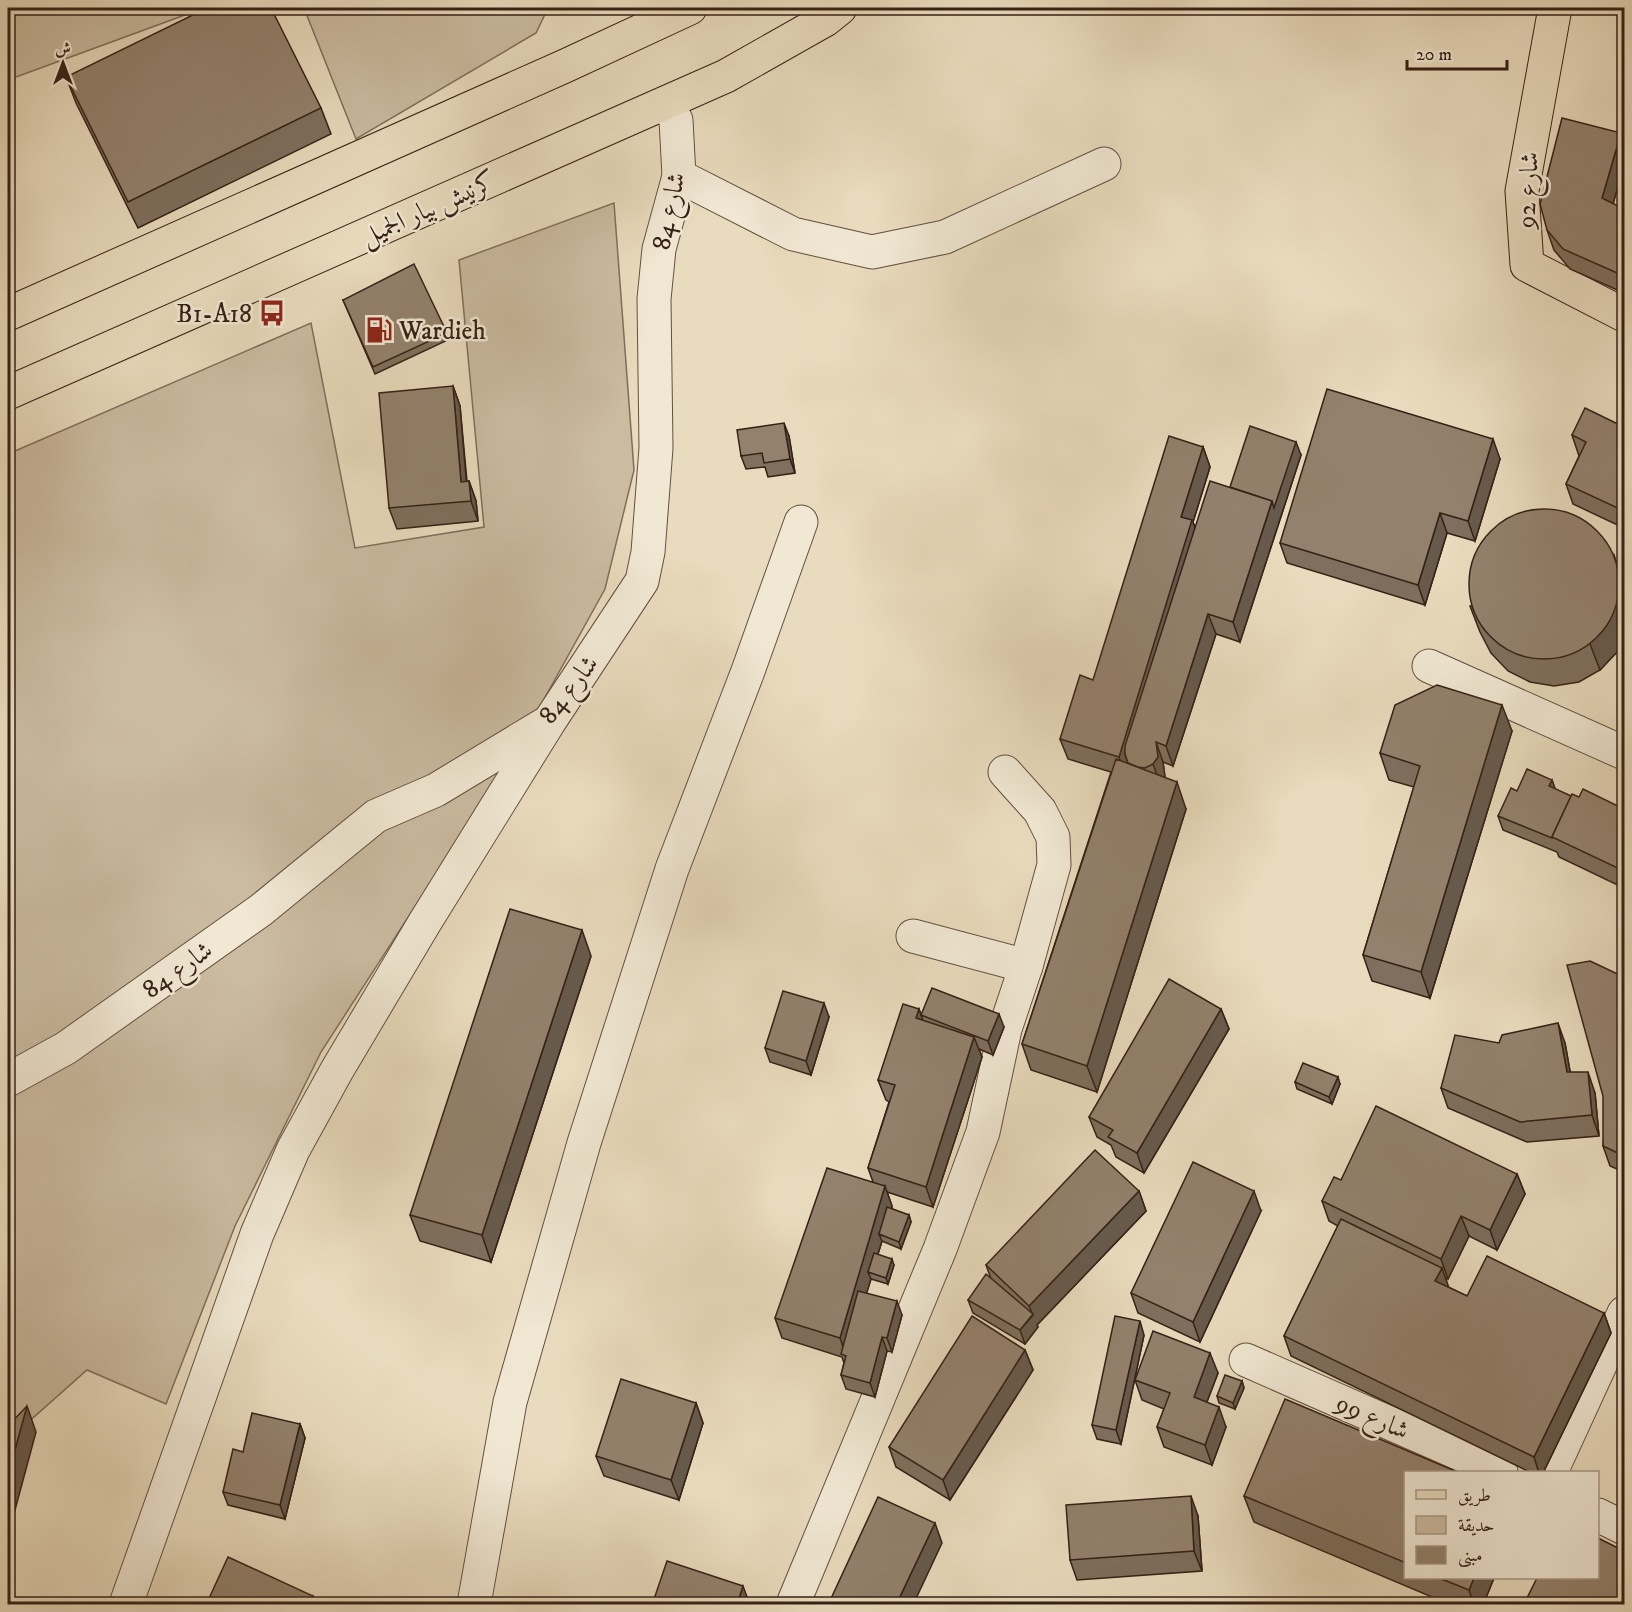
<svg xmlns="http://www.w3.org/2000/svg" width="1632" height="1612" viewBox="0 0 1632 1612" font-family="'IM FELL DW Pica',Amiri,serif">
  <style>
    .green { fill: #cbbba1; stroke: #806e5c; stroke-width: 1.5 }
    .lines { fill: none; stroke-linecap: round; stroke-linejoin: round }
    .minor-casing { stroke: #634f40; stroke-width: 35 }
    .major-casing { stroke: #362016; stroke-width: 35 }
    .highway-casing { stroke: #362016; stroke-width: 35 }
    .minor { stroke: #f1e8d4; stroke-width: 33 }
    .major { stroke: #e9dbbd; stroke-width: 33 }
    .highway { stroke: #e9dbbd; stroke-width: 33 }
    .wall { fill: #7e6f5e; stroke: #362016; stroke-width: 1.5 }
    .shaded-wall { fill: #675a4c; stroke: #362016; stroke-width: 1.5 }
    .building { fill: #93816d; stroke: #362016; stroke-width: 1.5 }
    .labels { text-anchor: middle; stroke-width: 5; stroke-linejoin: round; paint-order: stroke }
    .street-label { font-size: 26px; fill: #362016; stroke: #f1e8d4 }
    .poi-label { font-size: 26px; fill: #362016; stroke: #f1e8d4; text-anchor: end }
  </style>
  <rect width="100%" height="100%" fill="#e9dbbd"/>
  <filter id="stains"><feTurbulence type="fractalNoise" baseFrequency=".00333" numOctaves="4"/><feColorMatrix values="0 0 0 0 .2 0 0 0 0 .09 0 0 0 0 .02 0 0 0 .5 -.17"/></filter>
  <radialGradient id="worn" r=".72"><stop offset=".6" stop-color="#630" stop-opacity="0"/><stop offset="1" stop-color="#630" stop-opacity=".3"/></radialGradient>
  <!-- green -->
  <g class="green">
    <polygon points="8,8 204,8 8,80"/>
    <polygon points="304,8 548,8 536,33 356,139"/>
    <polygon points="614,203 634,470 605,589 513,755 321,1052 235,1226 166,1404 87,1370 8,1440 8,454 311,323 355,548 484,527 459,260"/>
  </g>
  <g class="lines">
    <!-- minor casing -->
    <g class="minor-casing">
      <g id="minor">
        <polyline points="679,176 793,234 872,252 945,237 1104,164"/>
        <polyline points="1429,666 1624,753"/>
        <polyline points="913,936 1026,966"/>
        <polyline points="8,1080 66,1048 261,910 376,816 436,790 545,724"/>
        <polyline points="1246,1360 1501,1472"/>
        <polyline points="1551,1472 1624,1313"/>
        <polyline points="1598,1515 1624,1528"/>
        <polyline points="126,1604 257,1234 293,1150 337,1070 425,922 549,722 642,581 648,552 656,448 654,299 659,249 679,176 676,120 666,103"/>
        <polyline points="474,1604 510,1402 584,1143 672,869 748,671 801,522"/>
        <polyline points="793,1604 940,1249 983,1132 1005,1029 1026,966 1054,865 1053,837 1040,811 1005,772"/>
      </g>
    </g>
    <!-- major casing -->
    <g class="major-casing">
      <polyline id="major" points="1555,8 1522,191 1527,265 1624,315"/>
    </g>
    <!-- highway casing -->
    <g class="highway-casing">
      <g id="highway">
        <polyline points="8,314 565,66 690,8"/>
        <polyline points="8,393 726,76 825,20 840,8"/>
      </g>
    </g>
    <!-- minor -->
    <use href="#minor" class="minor"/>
    <!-- major -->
    <use href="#major" class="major"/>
    <!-- highway -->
    <use href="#highway" class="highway"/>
  </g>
  <!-- wall -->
  <g class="wall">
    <polygon points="66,77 321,108 331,134 138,228 76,103"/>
    <polygon points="1624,87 1624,111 1623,110 1620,103"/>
    <polygon points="1621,133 1624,144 1624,165 1613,204 1624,209 1624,293 1570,269 1554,250 1547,230"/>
    <polygon points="343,300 447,333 450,339 375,374"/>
    <polygon points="453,386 460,406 467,481 469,481 476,501 478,521 397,529 389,508"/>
    <polygon points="1624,427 1624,528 1573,504 1566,484 1579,456 1572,435"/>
    <polygon points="789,436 795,473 768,477 765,467 746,469 741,456"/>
    <polygon points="1203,447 1210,467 1193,522 1195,528 1230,487 1301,455 1240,642 1216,634 1173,766 1163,762 1165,777 1165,778 1186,809 1097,1092 1031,1070 1022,1044 1111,772 1068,759 1060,739 1093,680"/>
    <polygon points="1500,459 1475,541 1447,533 1425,605 1287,563 1280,543"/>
    <polygon points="1624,581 1617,652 1600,670 1579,682 1554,686 1530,682 1508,671 1491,653 1480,632 1470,606"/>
    <polygon points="1512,731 1430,998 1372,981 1363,955 1414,787 1389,780 1380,753"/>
    <polygon points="1552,780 1555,789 1571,796 1624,809 1624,888 1559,857 1557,852 1503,830 1498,816 1517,791"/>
    <polygon points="591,956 491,1262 420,1241 410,1215"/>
    <polygon points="1624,977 1624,1172 1610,1166 1603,1146"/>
    <polygon points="919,1009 921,1015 1004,1027 993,1055 979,1049 982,1057 933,1207 887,1192 892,1206 892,1209 909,1215 911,1222 901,1249 882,1241 878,1254 894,1265 888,1284 871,1279 866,1293 902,1315 892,1352 887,1351 875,1397 846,1389 841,1375 844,1363 842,1357 782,1338 775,1318 873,1182 868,1168 889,1102 886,1100 878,1080"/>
    <polygon points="1221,1009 1229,1029 1144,1173 1116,1157 1111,1145 1097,1137 1089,1117"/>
    <polygon points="829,1017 811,1075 770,1062 765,1048"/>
    <polygon points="1499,1043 1565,1043 1570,1072 1595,1093 1599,1136 1527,1142 1448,1108 1441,1088"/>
    <polygon points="1295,1082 1340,1084 1332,1104 1297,1089"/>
    <polygon points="1517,1174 1525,1194 1497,1250 1469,1236 1448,1279 1445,1277 1448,1287 1467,1296 1604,1313 1611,1333 1543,1473 1532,1473 1291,1356 1284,1336 1338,1226 1329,1221 1322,1201 1341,1180"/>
    <polygon points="1139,1191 1146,1211 1037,1325 1038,1327 1025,1344 973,1313 968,1300 991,1279 986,1265"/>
    <polygon points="1261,1211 1200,1342 1138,1313 1131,1293"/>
    <polygon points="1144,1335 1121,1444 1097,1439 1092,1425"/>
    <polygon points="1025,1350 1033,1370 950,1500 896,1467 889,1447"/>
    <polygon points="1218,1373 1207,1402 1226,1427 1212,1465 1164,1447 1157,1427 1164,1409 1142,1400 1135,1380"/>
    <polygon points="1242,1381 1244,1388 1235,1409 1219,1403 1217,1396"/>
    <polygon points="696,1403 703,1423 679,1500 604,1476 596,1456"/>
    <polygon points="300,1424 305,1438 285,1519 228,1505 223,1492 243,1452"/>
    <polygon points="1406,1473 1406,1578 1494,1578 1483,1605 1451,1605 1254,1522 1244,1496"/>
    <polygon points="1198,1516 1202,1571 1077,1580 1070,1560"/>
  </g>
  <!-- shaded-wall -->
  <g class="shaded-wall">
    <polygon points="1621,133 1624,144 1624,165 1609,218 1602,198"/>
    <polygon points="453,386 460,406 468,502 461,482"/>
    <polygon points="784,423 789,436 795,473 790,459"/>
    <polygon points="1493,439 1500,459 1475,541 1468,521"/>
    <polygon points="1296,442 1301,455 1240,642 1233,622 1272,501"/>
    <polygon points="1203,447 1210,467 1193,522 1199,540 1125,754 1129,767 1126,777 1119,757 1181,517"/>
    <polygon points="469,481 476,501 478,521 471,501"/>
    <polygon points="1440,513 1447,533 1425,605 1418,585"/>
    <polygon points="1614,555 1624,584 1624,635 1617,652 1600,670 1590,644"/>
    <polygon points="1208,614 1216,634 1173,766 1166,746"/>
    <polygon points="1502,705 1512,731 1430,998 1421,972"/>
    <polygon points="1156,742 1163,762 1165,777 1160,784 1153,764"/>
    <polygon points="1552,780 1557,794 1549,786"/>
    <polygon points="1177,782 1186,809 1097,1092 1087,1066"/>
    <polygon points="582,930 591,956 491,1262 482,1235"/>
    <polygon points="824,1003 829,1017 811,1075 806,1061"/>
    <polygon points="919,1009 926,1029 916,1018"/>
    <polygon points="1221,1009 1229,1029 1144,1173 1137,1153"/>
    <polygon points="999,1014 1004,1027 993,1055 988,1041"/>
    <polygon points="1558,1023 1565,1043 1574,1093 1567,1072"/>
    <polygon points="974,1037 982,1057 933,1207 926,1187"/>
    <polygon points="1588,1072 1595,1093 1599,1136 1592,1115"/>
    <polygon points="1338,1077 1340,1084 1332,1104 1329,1097"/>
    <polygon points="1517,1174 1525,1194 1497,1250 1490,1230"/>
    <polygon points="885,1186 892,1206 883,1236 879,1234 882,1241 872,1273 868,1272 871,1279 847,1358 840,1338"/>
    <polygon points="1139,1191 1146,1211 1037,1325 1038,1327 1025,1344 1020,1330 1033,1315 1029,1306"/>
    <polygon points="1254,1191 1261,1211 1200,1342 1193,1322"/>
    <polygon points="909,1215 911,1222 901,1249 899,1242"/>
    <polygon points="1461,1216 1469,1236 1448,1279 1441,1259"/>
    <polygon points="892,1259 894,1265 888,1284 886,1278"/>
    <polygon points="1442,1268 1449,1288 1435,1281"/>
    <polygon points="897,1301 902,1315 892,1352 887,1338"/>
    <polygon points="1604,1313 1611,1333 1543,1473 1539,1473 1534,1457"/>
    <polygon points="1140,1321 1144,1335 1121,1444 1116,1430"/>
    <polygon points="882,1337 887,1351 875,1397 870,1383"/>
    <polygon points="1025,1350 1033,1370 950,1500 943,1480"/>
    <polygon points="1210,1353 1218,1373 1201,1417 1194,1397"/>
    <polygon points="1242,1381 1244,1388 1235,1409 1233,1403"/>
    <polygon points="696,1403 703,1423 679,1500 671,1480"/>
    <polygon points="27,1406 36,1432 8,1536 8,1475"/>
    <polygon points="1219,1407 1226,1427 1212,1465 1205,1445"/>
    <polygon points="300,1424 305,1438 285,1519 280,1505"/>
    <polygon points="1191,1496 1198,1516 1202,1571 1194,1551"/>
    <polygon points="935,1523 942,1543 913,1605 896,1605"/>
    <polygon points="1474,1578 1494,1578 1483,1605 1474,1605 1469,1590"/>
    <polygon points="743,1586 750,1605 737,1605"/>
    <polygon points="313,1596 316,1605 309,1605"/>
  </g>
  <!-- building -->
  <g class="building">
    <polygon points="207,8 271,8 321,108 128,202 66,77"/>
    <polygon points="1624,87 1624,104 1620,103"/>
    <polygon points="1562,118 1621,133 1602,198 1624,209 1624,276 1563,249 1547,230 1540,204"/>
    <polygon points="414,264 447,333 373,367 343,300"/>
    <polygon points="453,386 461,482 469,481 471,501 389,508 379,393"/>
    <polygon points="1327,389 1493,439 1468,521 1440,513 1418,585 1280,543"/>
    <polygon points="1585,408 1624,427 1624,511 1566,484 1586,442 1572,435"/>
    <polygon points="784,423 790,459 764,463 762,453 741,456 737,430"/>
    <polygon points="1250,426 1296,442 1274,508 1272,501 1230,487"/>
    <polygon points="1169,436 1203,447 1181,517 1192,520 1119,757 1060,739 1080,675 1093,680"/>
    <polygon points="1210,481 1272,501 1233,622 1208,614 1166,746 1156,742 1158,757 1153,764 1145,768 1138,767 1128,763 1125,754 1125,746"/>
    <circle cx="1544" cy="584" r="75"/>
    <polygon points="1437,685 1502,705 1421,972 1363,955 1420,766 1380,753 1395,705"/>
    <polygon points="1116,759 1177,782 1087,1066 1022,1044"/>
    <polygon points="1527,769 1552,780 1549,786 1571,796 1552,837 1552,838 1498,816 1511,788 1517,791"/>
    <polygon points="1583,789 1624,809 1624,871 1552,837 1572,794 1579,797"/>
    <polygon points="510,909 582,930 482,1235 410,1215"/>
    <polygon points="1590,961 1624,977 1624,1156 1603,1146 1603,1096 1567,965"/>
    <polygon points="1169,979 1221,1009 1137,1153 1108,1137 1113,1130 1089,1117"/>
    <polygon points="932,988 999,1014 988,1041 921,1015"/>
    <polygon points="783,991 824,1003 806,1061 765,1048"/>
    <polygon points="903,1004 919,1009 916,1018 974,1037 926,1187 868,1168 895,1085 878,1080"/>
    <polygon points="1558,1023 1567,1072 1588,1072 1592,1115 1520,1122 1441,1088 1455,1035 1499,1043 1502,1035"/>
    <polygon points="1303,1063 1338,1077 1329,1097 1295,1082"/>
    <polygon points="1376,1106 1517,1174 1490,1230 1461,1216 1441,1259 1322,1201 1334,1177 1341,1180"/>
    <polygon points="1095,1150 1139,1191 1029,1306 986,1265"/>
    <polygon points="1193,1162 1254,1191 1193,1322 1131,1293"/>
    <polygon points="827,1168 885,1186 840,1338 775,1318"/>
    <polygon points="887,1207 909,1215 899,1242 879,1234"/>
    <polygon points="1341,1219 1442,1268 1435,1281 1467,1296 1487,1256 1604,1313 1534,1457 1284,1336"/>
    <polygon points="874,1253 892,1259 886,1278 868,1272"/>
    <polygon points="986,1274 1033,1314 1020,1330 968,1300"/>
    <polygon points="858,1291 897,1301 887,1338 882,1337 870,1383 841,1375 846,1356 841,1354"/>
    <polygon points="972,1316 1025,1350 943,1480 889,1447"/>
    <polygon points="1115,1316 1140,1321 1116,1430 1092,1425"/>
    <polygon points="1153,1331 1210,1353 1194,1397 1219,1407 1205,1445 1157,1427 1170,1393 1135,1380"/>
    <polygon points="1225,1375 1242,1381 1233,1403 1217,1396"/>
    <polygon points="621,1379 696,1403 671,1480 596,1456"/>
    <polygon points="1285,1399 1460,1473 1406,1473 1406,1563 1244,1496"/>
    <polygon points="27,1406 8,1475 8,1426"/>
    <polygon points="252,1413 300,1424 280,1505 223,1492 233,1449 243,1452"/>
    <polygon points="1191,1496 1194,1551 1070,1560 1066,1505"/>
    <polygon points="878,1497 935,1523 896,1605 828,1605"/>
    <polygon points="1598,1538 1624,1551 1624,1605 1524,1604 1537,1578 1598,1578"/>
    <polygon points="228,1557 313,1596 309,1605 206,1605"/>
    <polygon points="667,1561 743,1586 737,1605 652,1605"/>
    <polygon points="1439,1578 1474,1578 1469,1590"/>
  </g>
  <!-- icons -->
  <defs>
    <g id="bus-bare" transform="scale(2.07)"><path d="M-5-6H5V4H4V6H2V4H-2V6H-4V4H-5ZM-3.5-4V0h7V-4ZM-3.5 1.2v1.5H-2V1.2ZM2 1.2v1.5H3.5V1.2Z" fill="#8f2418" stroke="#f1e8d4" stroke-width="2.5" paint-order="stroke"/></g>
    <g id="fuel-bare" transform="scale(2.07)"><path d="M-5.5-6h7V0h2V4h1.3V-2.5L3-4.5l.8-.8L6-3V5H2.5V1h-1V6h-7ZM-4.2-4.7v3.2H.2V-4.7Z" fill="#8f2418" stroke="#f1e8d4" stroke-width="2.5" paint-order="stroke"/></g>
  </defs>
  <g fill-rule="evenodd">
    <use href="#bus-bare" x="272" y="313"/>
    <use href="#fuel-bare" x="379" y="330"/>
  </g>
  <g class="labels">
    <!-- street labels -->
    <g class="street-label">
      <text transform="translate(1527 190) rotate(-87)" y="9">شارع 92</text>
      <text transform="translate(428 208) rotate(-24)" y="9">كرنيش بيار الجميل</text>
      <text transform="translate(668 211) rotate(-78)" y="9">شارع 84</text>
      <text transform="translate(568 689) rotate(-52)" y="9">شارع 84</text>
      <text transform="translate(177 969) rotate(-35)" y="9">شارع 84</text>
      <text transform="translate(1373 1416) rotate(24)" y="9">شارع 99</text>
    </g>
    <!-- poi labels -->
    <g class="poi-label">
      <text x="252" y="322">B1-A18</text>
      <text x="399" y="339" text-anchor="start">Wardieh</text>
    </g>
  </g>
  <!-- margin -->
  <rect width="1632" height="1612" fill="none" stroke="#e9dbbd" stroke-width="30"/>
  <rect x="9" y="9" width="1614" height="1594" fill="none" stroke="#362016" stroke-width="3"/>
  <rect x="15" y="15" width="1602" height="1582" fill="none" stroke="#362016" stroke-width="1.5"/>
  <!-- legend -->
  <rect x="1404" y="1471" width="195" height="108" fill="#f1e8d4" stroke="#a69888" stroke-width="1.5"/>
  <rect x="1416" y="1490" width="30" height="9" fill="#e9dbbd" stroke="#a69888" stroke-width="1.5"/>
  <text x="1458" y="1501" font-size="18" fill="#362016">طريق</text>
  <rect x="1416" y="1516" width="30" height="18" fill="#cbbba1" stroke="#a69888" stroke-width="1.5"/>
  <text x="1458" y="1531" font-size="18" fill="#362016">حديقة</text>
  <rect x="1416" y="1546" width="30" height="18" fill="#93816d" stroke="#a69888" stroke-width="1.5"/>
  <text x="1458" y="1561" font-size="18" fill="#362016">مبنى</text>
  <!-- north arrow -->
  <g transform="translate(63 63)" stroke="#f1e8d4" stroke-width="4.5" paint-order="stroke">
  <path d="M0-4.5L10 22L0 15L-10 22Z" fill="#362016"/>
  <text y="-9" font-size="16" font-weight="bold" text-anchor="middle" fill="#362016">ش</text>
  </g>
  <!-- scale -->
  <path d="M1407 60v9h100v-9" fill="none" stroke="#362016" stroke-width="3"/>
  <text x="1416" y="60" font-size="18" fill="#362016" stroke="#f1e8d4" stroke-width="4.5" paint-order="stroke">20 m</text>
  <rect width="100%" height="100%" filter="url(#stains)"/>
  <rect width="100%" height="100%" fill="url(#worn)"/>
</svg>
